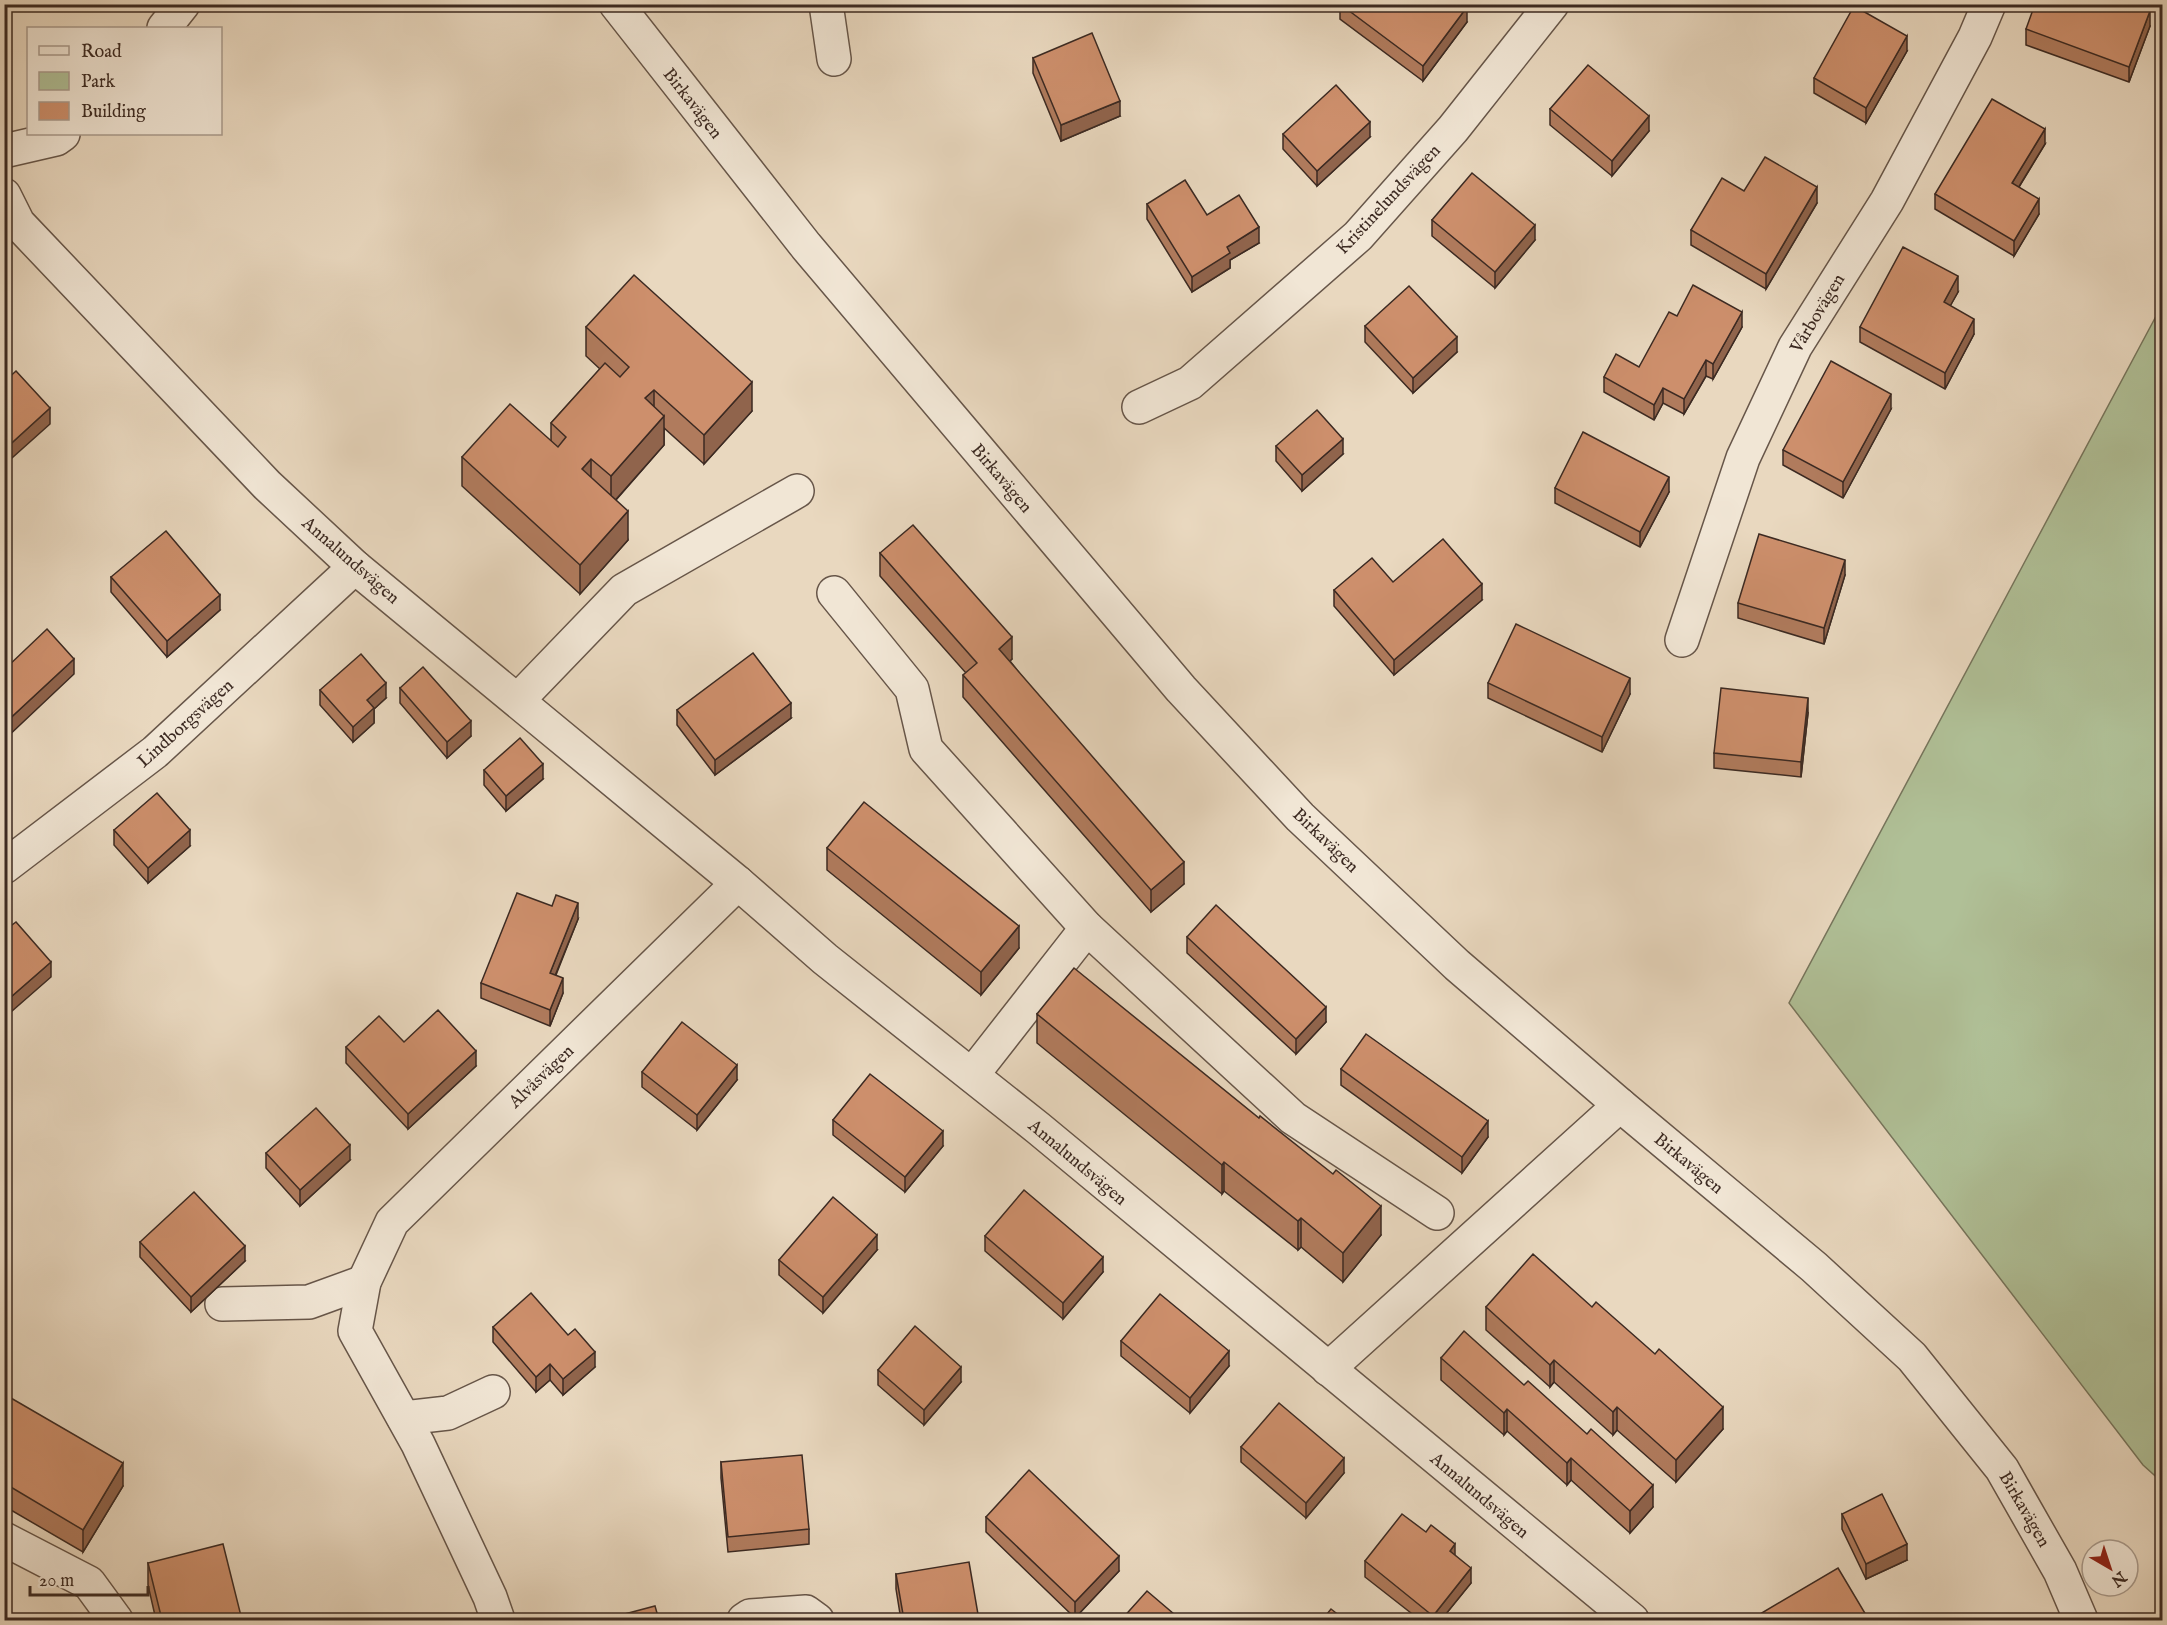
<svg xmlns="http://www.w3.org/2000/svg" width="2167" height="1625" viewBox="0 0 2167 1625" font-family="'IM FELL English',serif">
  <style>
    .green { fill: #b0c097; stroke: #76755c; stroke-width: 1.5 }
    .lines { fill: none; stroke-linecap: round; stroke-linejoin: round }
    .minor-casing { stroke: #675649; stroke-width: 36 }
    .minor { stroke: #f1e6d5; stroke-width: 33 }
    .wall { fill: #b07b5d; stroke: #3c2a22; stroke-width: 1.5 }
    .shaded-wall { fill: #90644c; stroke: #3c2a22; stroke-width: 1.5 }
    .building { fill: #cd8f6c; stroke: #3c2a22; stroke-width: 1.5 }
    .labels { text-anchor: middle; stroke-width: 5; stroke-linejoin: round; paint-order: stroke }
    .street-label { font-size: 18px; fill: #3c2a22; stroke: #f1e6d5 }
  </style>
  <rect width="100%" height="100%" fill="#e9d8bf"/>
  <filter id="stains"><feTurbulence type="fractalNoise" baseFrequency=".00333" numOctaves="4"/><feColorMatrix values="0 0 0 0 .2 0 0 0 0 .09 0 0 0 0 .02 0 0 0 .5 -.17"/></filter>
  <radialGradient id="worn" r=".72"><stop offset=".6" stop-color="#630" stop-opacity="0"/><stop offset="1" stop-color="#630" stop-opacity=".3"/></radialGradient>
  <!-- green -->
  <polygon class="green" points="2162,305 2162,1482 2143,1465 1789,1003"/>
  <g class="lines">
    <!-- minor casing -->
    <g class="minor-casing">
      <g id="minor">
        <polyline points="616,4 806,246 1181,689 1300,817 1457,965 1620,1105 1814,1267 1912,1357 2002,1469 2060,1571 2081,1620"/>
        <polyline points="826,4 834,59"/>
        <polyline points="164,28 183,4"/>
        <polyline points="4,151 56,139 63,134"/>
        <polyline points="4,195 18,223 267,485 355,567 738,883 825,959 1038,1128 1632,1620"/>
        <polyline points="1139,407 1190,383 1358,236 1453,129 1552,4"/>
        <polyline points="834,593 912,689 926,749 1087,928 1293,1118 1437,1213"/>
        <polyline points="1682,640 1743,458 1795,347 1887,201 1975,37 1989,4"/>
        <polyline points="518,700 624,590 797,491"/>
        <polyline points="4,867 155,752 355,567"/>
        <polyline points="972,1075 1087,928"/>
        <polyline points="222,1304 309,1302 364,1282"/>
        <polyline points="1328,1369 1620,1105"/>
        <polyline points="404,1418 448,1413 493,1392"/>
        <polyline points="4,1539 89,1583 116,1620"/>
        <polyline points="498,1620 490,1597 418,1444 355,1331 364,1282 392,1222 738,883"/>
        <polyline points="744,1620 750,1616 806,1612 817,1620"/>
      </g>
    </g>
    <!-- minor -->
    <use href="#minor" class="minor"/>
  </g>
  <!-- wall -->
  <g class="wall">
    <polygon points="1340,4 1467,22 1423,81 1340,19"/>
    <polygon points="2150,26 2129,82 2026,45 2026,29"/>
    <polygon points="1907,51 1866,123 1814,93 1814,78"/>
    <polygon points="1033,58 1120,116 1061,141 1033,73"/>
    <polygon points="1550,109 1649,131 1612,176 1550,125"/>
    <polygon points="1283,134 1370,137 1317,186 1283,149"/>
    <polygon points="2045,144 2019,187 2039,214 2014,256 1935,209 1935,194"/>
    <polygon points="1744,191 1817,203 1766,289 1691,245 1691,230"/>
    <polygon points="1147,204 1207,215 1259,243 1230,260 1230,268 1192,292 1147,219"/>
    <polygon points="1432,220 1535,240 1495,288 1432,236"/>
    <polygon points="1958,292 1950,306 1974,334 1945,389 1860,342 1860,327"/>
    <polygon points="1677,316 1742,327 1713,379 1706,376 1684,414 1663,403 1654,420 1604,392 1604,377 1639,367"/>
    <polygon points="1365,326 1457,352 1413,393 1365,342"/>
    <polygon points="586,327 752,411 704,464 664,428 664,445 616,500 628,540 580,594 462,486 462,457 551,441 551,423 600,369 586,356"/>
    <polygon points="1891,409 1843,498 1783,465 1783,450"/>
    <polygon points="1276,446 1343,454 1302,491 1276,461"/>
    <polygon points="1555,488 1669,492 1640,547 1555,503"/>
    <polygon points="880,553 1012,659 1010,661 1184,884 1151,912 963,697 963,675 966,673 880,576"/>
    <polygon points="1845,575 1824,644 1738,618 1738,603"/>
    <polygon points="111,577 220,610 167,657 111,592"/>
    <polygon points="1393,582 1482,600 1394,675 1334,606 1334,590"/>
    <polygon points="1488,683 1630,694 1602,752 1488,698"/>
    <polygon points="400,688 471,736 447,758 400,703"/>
    <polygon points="320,690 386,698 374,709 374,723 353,742 320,705"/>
    <polygon points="677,710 791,718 715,775 677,725"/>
    <polygon points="1808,713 1801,777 1714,768 1714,753"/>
    <polygon points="484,770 543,779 506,811 484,785"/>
    <polygon points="114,830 190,846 148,883 114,845"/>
    <polygon points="827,848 1019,948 981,995 827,870"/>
    <polygon points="578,919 556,975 563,993 550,1026 481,998 481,983"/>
    <polygon points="1187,937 1326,1022 1296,1054 1187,953"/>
    <polygon points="1037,1014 1381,1235 1343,1282 1301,1247 1298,1250 1224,1191 1222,1194 1037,1043"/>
    <polygon points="404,1042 476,1066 408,1129 346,1063 346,1047"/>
    <polygon points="1341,1069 1488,1137 1462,1173 1341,1085"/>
    <polygon points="642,1072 737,1080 697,1130 642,1087"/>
    <polygon points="833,1120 943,1146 905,1192 833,1135"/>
    <polygon points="266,1153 350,1160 300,1206 266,1168"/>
    <polygon points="985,1236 1103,1272 1063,1319 985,1251"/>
    <polygon points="140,1242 245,1261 191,1312 140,1257"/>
    <polygon points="877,1250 823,1313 779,1275 779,1260"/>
    <polygon points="1486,1307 1723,1429 1676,1482 1617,1430 1613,1435 1554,1382 1550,1387 1486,1330"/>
    <polygon points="493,1327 595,1367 563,1395 550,1380 536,1392 493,1342"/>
    <polygon points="1121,1341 1229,1366 1190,1413 1121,1356"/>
    <polygon points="1441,1358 1653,1507 1630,1533 1571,1480 1567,1485 1507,1431 1504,1435 1441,1380"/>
    <polygon points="878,1370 961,1382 924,1425 878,1385"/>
    <polygon points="4,1394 123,1486 83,1552 4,1506"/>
    <polygon points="1241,1447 1344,1473 1306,1518 1241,1462"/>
    <polygon points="721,1462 809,1529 809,1544 728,1552 721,1478"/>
    <polygon points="1842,1514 1907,1560 1866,1579 1842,1529"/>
    <polygon points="986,1517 1119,1571 1075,1618 986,1532"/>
    <polygon points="1455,1556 1471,1583 1441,1620 1420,1620 1365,1577 1365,1561"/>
    <polygon points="148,1563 242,1620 156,1620 148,1585"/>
    <polygon points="896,1574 979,1620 901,1620 896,1589"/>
  </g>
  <!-- shaded-wall -->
  <g class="shaded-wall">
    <polygon points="1467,7 1467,22 1423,81 1423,66"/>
    <polygon points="2150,11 2150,26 2129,82 2129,67"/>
    <polygon points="1907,36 1907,51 1866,123 1866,108"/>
    <polygon points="1120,101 1120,116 1061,141 1061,125"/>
    <polygon points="1649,116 1649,131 1612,176 1612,161"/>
    <polygon points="1370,122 1370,137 1317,186 1317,171"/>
    <polygon points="2045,129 2045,144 2012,198 2012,183"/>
    <polygon points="1817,187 1817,203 1766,289 1766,274"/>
    <polygon points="2039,199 2039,214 2014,256 2014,241"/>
    <polygon points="1535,225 1535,240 1495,288 1495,272"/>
    <polygon points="1259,227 1259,243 1230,260 1230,268 1192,292 1192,277 1227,247"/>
    <polygon points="1958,276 1958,292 1944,317 1944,302"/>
    <polygon points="1742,312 1742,327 1713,379 1713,364"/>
    <polygon points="1974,319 1974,334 1945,389 1945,373"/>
    <polygon points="1457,337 1457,352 1413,393 1413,378"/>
    <polygon points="1706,360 1706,376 1684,414 1684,399"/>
    <polygon points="752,382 752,411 704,464 704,435"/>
    <polygon points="1663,388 1663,403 1654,420 1654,405"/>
    <polygon points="654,390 654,419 645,398"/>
    <polygon points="1891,394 1891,409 1843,498 1843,482"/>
    <polygon points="50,408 50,424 4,465 4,450"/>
    <polygon points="664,416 664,445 611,505 611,476"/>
    <polygon points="1343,439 1343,454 1302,491 1302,475"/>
    <polygon points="591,459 591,488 582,469"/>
    <polygon points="1669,477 1669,492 1640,547 1640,532"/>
    <polygon points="628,511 628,540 580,594 580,565"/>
    <polygon points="1845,560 1845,575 1824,644 1824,628"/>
    <polygon points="1482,584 1482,600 1394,675 1394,660"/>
    <polygon points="220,595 220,610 167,657 167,641"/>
    <polygon points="1012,637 1012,659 999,671 999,649"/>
    <polygon points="74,659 74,674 4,740 4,724"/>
    <polygon points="1630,678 1630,694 1602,752 1602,737"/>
    <polygon points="386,683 386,698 374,709 374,723 353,742 353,727 367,700"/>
    <polygon points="1808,698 1808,713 1801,777 1801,762"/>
    <polygon points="791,703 791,718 715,775 715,760"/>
    <polygon points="471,721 471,736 447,758 447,742"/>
    <polygon points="543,764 543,779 506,811 506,796"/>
    <polygon points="190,830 190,846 148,883 148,868"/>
    <polygon points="1184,862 1184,884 1151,912 1151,890"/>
    <polygon points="578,903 578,919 550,988 550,973"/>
    <polygon points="1019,926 1019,948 981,995 981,972"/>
    <polygon points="51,962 51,977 4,1018 4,1003"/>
    <polygon points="563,978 563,993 550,1026 550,1010"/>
    <polygon points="1326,1007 1326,1022 1296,1054 1296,1039"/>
    <polygon points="476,1051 476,1066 408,1129 408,1114"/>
    <polygon points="737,1065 737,1080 697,1130 697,1115"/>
    <polygon points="1488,1121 1488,1137 1462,1173 1462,1157"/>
    <polygon points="943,1131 943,1146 905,1192 905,1177"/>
    <polygon points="350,1145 350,1160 300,1206 300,1190"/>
    <polygon points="1224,1162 1224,1191 1222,1194 1222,1165"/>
    <polygon points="1381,1206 1381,1235 1343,1282 1343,1253"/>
    <polygon points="1301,1218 1301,1247 1298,1250 1298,1221"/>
    <polygon points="877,1235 877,1250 823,1313 823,1297"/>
    <polygon points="245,1246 245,1261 191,1312 191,1297"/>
    <polygon points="1103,1257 1103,1272 1063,1319 1063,1303"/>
    <polygon points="1229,1351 1229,1366 1190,1413 1190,1398"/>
    <polygon points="595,1352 595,1367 563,1395 563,1379"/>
    <polygon points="1554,1360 1554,1382 1550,1387 1550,1365"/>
    <polygon points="550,1364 550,1380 536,1392 536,1377"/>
    <polygon points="961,1367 961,1382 924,1425 924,1410"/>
    <polygon points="1617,1407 1617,1430 1613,1435 1613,1412"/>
    <polygon points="1723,1407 1723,1429 1676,1482 1676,1460"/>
    <polygon points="1507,1409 1507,1431 1504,1435 1504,1413"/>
    <polygon points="1344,1458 1344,1473 1306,1518 1306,1503"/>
    <polygon points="1571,1458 1571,1480 1567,1485 1567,1463"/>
    <polygon points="123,1463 123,1486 83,1552 83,1530"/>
    <polygon points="1653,1485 1653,1507 1630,1533 1630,1511"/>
    <polygon points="1455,1544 1455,1559 1450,1551"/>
    <polygon points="1907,1544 1907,1560 1866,1579 1866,1564"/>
    <polygon points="1119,1556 1119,1571 1075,1618 1075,1602"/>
    <polygon points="1471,1568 1471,1583 1441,1620 1433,1620 1433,1616"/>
  </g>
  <!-- building -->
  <g class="building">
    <polygon points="1340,4 1465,4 1467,7 1423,66"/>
    <polygon points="2035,4 2131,4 2150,11 2129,67 2026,29"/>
    <polygon points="1854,6 1907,36 1866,108 1814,78"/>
    <polygon points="1092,33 1120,101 1061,125 1033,58"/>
    <polygon points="1588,65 1649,116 1612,161 1550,109"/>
    <polygon points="1336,85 1370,122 1317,171 1283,134"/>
    <polygon points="1992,99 2045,129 2012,183 2039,199 2014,241 1935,194"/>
    <polygon points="1765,157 1817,187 1766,274 1691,230 1722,178 1744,191"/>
    <polygon points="1472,173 1535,225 1495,272 1432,220"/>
    <polygon points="1185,180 1207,215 1239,195 1259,227 1227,247 1230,253 1192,277 1147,204"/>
    <polygon points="1903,247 1958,276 1944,302 1974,319 1945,373 1860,327"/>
    <polygon points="634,275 752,382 704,435 654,390 645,398 664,416 611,476 591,459 582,469 628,511 580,565 462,457 510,404 558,447 566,437 551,423 605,363 620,377 629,367 586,327"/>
    <polygon points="1693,285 1742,312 1713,364 1706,360 1684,399 1663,388 1654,405 1604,377 1616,354 1639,367 1669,312 1677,316"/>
    <polygon points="1409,286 1457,337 1413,378 1365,326"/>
    <polygon points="1831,361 1891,394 1843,482 1783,450"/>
    <polygon points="16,371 50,408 4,450 4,382"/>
    <polygon points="1317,410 1343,439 1302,475 1276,446"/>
    <polygon points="1583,432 1669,477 1640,532 1555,488"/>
    <polygon points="913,525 1012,637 999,649 1184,862 1151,890 963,675 977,663 880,553"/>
    <polygon points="166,531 220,595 167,641 111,577"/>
    <polygon points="1759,534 1845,560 1824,628 1738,603"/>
    <polygon points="1443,539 1482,584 1394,660 1334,590 1372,558 1393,582"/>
    <polygon points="1516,624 1630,678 1602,737 1488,683"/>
    <polygon points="47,629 74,659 4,724 4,666 6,668"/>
    <polygon points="753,653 791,703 715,760 677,710"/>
    <polygon points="361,654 386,683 367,700 374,708 353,727 320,690"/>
    <polygon points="423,667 471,721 447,742 400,688"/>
    <polygon points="1721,688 1808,698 1801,762 1714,753"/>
    <polygon points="520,738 543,764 506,796 484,770"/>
    <polygon points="157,793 190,830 148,868 114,830"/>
    <polygon points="864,802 1019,926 981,972 827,848"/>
    <polygon points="517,893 552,906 556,895 578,903 550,973 563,978 550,1010 481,983"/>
    <polygon points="1216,905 1326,1007 1296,1039 1187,937"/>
    <polygon points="16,922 51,962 4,1003 4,931"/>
    <polygon points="1074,968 1259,1118 1260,1116 1333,1174 1336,1170 1381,1206 1343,1253 1301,1218 1298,1221 1224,1162 1222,1165 1037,1014"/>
    <polygon points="438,1010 476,1051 408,1114 346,1047 379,1016 404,1042"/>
    <polygon points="682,1022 737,1065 697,1115 642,1072"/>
    <polygon points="1366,1034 1488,1121 1462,1157 1341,1069"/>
    <polygon points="870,1074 943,1131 905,1177 833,1120"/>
    <polygon points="316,1108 350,1145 300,1190 266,1153"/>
    <polygon points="1024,1190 1103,1257 1063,1303 985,1236"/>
    <polygon points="194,1192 245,1246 191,1297 140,1242"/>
    <polygon points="833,1197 877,1235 823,1297 779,1260"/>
    <polygon points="1533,1254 1592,1307 1596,1302 1655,1354 1659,1349 1723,1407 1676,1460 1617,1407 1613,1412 1554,1360 1550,1365 1486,1307"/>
    <polygon points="531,1293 568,1335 575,1329 595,1352 563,1379 550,1364 536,1377 493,1327"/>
    <polygon points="1160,1294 1229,1351 1190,1398 1121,1341"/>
    <polygon points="915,1326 961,1367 924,1410 878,1370"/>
    <polygon points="1464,1331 1524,1385 1528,1381 1587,1434 1591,1429 1653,1485 1630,1511 1571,1458 1567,1463 1507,1409 1504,1413 1441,1358"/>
    <polygon points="4,1394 123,1463 83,1530 4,1483"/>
    <polygon points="1279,1403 1344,1458 1306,1503 1241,1447"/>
    <polygon points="802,1455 809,1529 728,1537 721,1462"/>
    <polygon points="1029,1470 1119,1556 1075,1602 986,1517"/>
    <polygon points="1882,1494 1907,1544 1866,1564 1842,1514"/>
    <polygon points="1402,1514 1426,1532 1431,1525 1455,1544 1450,1551 1471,1568 1433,1616 1365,1561"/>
    <polygon points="223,1544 242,1620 162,1620 148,1563"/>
    <polygon points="969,1562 979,1620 904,1620 896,1574"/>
    <polygon points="1838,1568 1869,1620 1764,1620 1760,1614"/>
    <polygon points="1147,1591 1181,1620 1121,1620"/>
    <polygon points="655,1606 659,1620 602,1620"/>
    <polygon points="1331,1609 1345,1620 1322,1620"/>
  </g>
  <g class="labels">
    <!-- street labels -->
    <g class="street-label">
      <text transform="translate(693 103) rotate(52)" y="6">Birkavägen</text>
      <text transform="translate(1388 199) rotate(-47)" y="6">Kristinelundsvägen</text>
      <text transform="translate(1817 313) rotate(-59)" y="6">Vårbovägen</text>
      <text transform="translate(1002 478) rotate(50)" y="6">Birkavägen</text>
      <text transform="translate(351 560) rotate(41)" y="6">Annalundsvägen</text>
      <text transform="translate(185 723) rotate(-42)" y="6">Lindborgsvägen</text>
      <text transform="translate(1326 840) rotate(44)" y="6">Birkavägen</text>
      <text transform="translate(541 1076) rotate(-44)" y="6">Alvåsvägen</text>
      <text transform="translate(1078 1162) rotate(40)" y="6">Annalundsvägen</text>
      <text transform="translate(1689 1163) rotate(40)" y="6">Birkavägen</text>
      <text transform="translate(1480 1495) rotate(40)" y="6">Annalundsvägen</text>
      <text transform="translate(2025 1509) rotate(60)" y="6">Birkavägen</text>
    </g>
  </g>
  <!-- margin -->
  <rect width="2167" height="1625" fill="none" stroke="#e9d8bf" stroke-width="24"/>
  <rect x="6" y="6" width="2155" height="1613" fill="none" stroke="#3c2a22" stroke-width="3"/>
  <rect x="12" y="12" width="2143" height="1601" fill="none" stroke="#3c2a22" stroke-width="1.5"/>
  <!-- legend -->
  <rect x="27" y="27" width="195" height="108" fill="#f1e6d5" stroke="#a99b8d" stroke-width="1.5"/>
  <rect x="39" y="46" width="30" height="9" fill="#f1e6d5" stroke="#a99b8d" stroke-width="1.5"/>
  <text x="81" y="57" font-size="18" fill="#3c2a22">Road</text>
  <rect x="39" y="72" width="30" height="18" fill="#b0c097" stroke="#a99b8d" stroke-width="1.5"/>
  <text x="81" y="87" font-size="18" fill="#3c2a22">Park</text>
  <rect x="39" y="102" width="30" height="18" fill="#cd8f6c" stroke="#a99b8d" stroke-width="1.5"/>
  <text x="81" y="117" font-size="18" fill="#3c2a22">Building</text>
  <!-- north arrow -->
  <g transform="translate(2110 1568) rotate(141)"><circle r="28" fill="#f1e6d5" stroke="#a99b8d" stroke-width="1.5"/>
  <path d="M0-4.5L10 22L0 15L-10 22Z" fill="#8f2418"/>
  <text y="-9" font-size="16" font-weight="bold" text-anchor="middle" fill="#3c2a22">N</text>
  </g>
  <!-- scale -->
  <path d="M30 1586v9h118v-9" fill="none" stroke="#3c2a22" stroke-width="3"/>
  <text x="39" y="1586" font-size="18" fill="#3c2a22" stroke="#f1e6d5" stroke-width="4.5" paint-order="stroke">20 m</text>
  <rect width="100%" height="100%" filter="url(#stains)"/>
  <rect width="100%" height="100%" fill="url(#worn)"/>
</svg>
